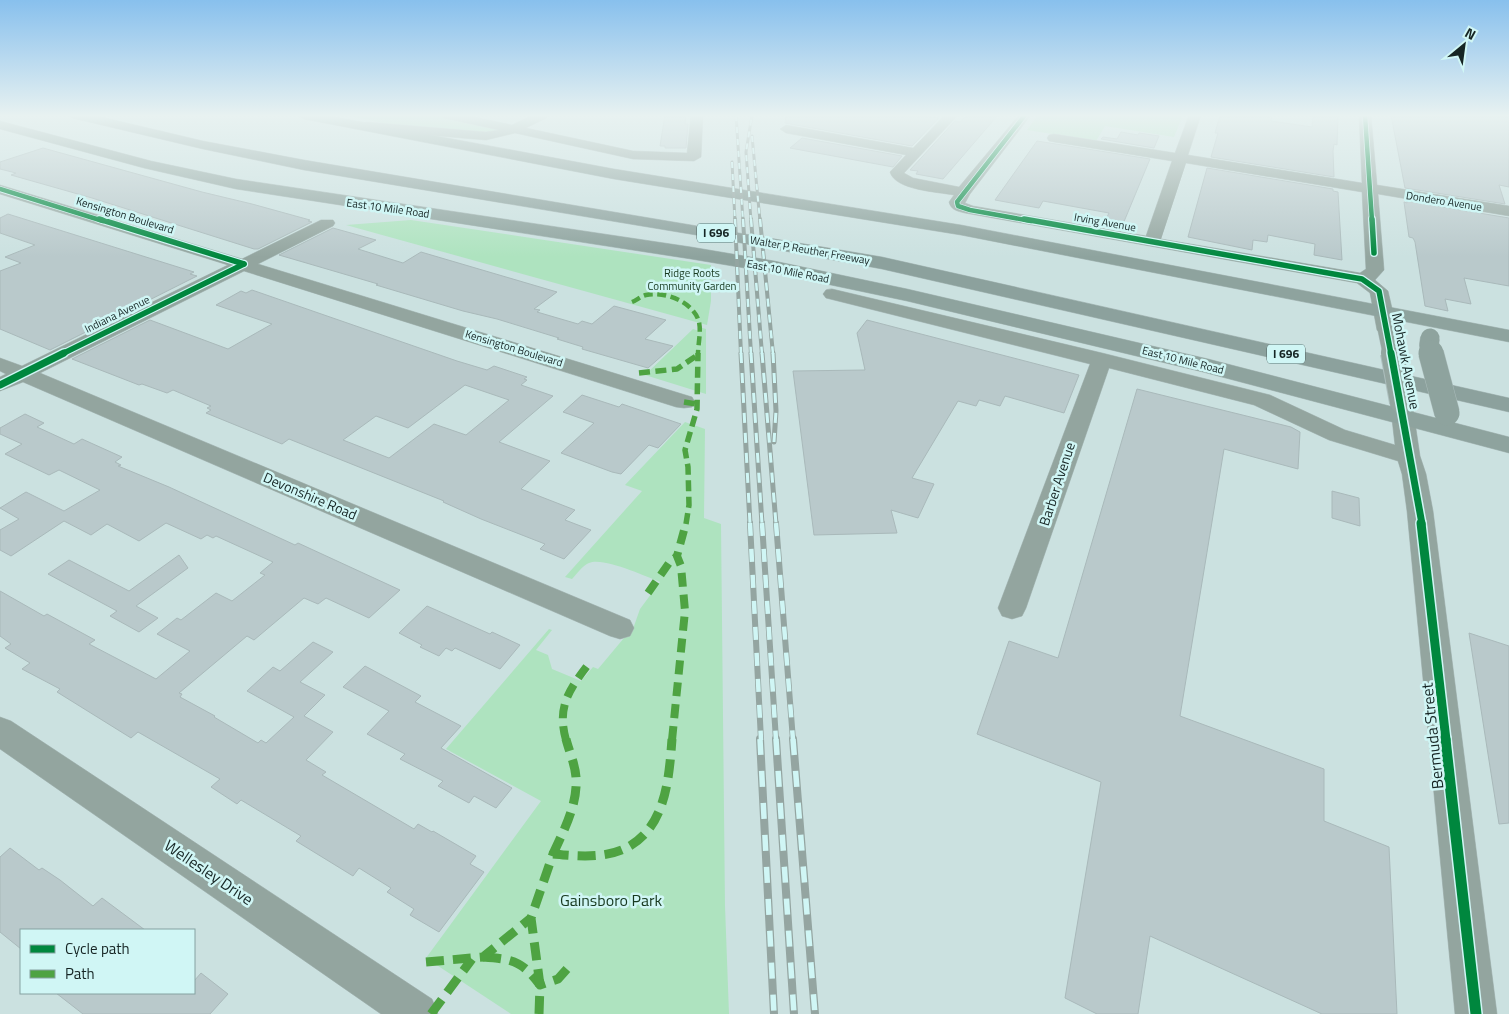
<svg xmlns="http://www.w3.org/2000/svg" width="1509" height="1014" viewBox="0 0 1509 1014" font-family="'Titillium Web',sans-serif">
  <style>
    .green { fill: #aee3bf }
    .building { fill: #b9c9cb; stroke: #a9b9ba; fill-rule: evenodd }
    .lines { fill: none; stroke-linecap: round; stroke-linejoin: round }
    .minor-casing { stroke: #acbebd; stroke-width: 1 }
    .secondary-casing { stroke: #acbebd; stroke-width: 1 }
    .motorway-casing { stroke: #acbebd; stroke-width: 1 }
    .minor { fill: #93a59f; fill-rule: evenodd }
    .secondary { fill: #8ea39e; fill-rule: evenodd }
    .motorway { fill: #8ca19d; fill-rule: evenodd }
    .rail-far4-casing { stroke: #94a5a1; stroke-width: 3 }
    .rail-far3-casing { stroke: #94a5a1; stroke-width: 4 }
    .rail-far2-casing { stroke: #94a5a1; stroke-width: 5 }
    .rail-far1-casing { stroke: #94a5a1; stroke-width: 6 }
    .rail-casing { stroke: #94a5a1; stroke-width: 8 }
    .rail-far4 { stroke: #d0f6f5; stroke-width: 2; stroke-dasharray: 6; stroke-linecap: butt }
    .rail-far3 { stroke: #d0f6f5; stroke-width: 2.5; stroke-dasharray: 8; stroke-linecap: butt }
    .rail-far2 { stroke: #d0f6f5; stroke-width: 3; stroke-dasharray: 10; stroke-linecap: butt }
    .rail-far1 { stroke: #d0f6f5; stroke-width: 4.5; stroke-dasharray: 13; stroke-linecap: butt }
    .rail { stroke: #d0f6f5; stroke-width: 5.5; stroke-dasharray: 16; stroke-linecap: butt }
    .minor-bridge-far1-casing { stroke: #acbebd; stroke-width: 19; stroke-linecap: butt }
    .minor-bridge-casing { stroke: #acbebd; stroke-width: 24; stroke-linecap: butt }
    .secondary-bridge-far1-casing { stroke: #acbebd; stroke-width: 20; stroke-linecap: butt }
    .secondary-bridge-casing { stroke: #acbebd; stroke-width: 26; stroke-linecap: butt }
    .minor-bridge-far1 { stroke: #93a59f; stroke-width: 18 }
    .minor-bridge { stroke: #93a59f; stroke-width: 22 }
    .secondary-bridge-far1 { stroke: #8ea39e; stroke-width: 19 }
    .secondary-bridge { stroke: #8ea39e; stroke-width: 25 }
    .quiet-far3 { stroke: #4ea342; stroke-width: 4.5; stroke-dasharray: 9 4.5; stroke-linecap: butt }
    .quiet-far2 { stroke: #4ea342; stroke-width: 5.5; stroke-dasharray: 11 5.5; stroke-linecap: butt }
    .quiet-far1 { stroke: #4ea342; stroke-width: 8; stroke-dasharray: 14 8; stroke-linecap: butt }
    .quiet { stroke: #4ea342; stroke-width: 9; stroke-dasharray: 18 9; stroke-linecap: butt }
    .cycleway-far4-casing { stroke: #d0f6f5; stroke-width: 6 }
    .cycleway-far3-casing { stroke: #d0f6f5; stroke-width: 8 }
    .cycleway-far2-casing { stroke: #d0f6f5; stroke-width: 10 }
    .cycleway-far1-casing { stroke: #d0f6f5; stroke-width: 12 }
    .cycleway-casing { stroke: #d0f6f5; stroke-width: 14 }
    .cycleway-far4 { stroke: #00873e; stroke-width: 4.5 }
    .cycleway-far3 { stroke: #00873e; stroke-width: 5.5 }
    .cycleway-far2 { stroke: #00873e; stroke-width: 7 }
    .cycleway-far1 { stroke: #00873e; stroke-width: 9 }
    .cycleway { stroke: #00873e; stroke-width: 11 }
    .labels { text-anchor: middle; stroke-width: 5; stroke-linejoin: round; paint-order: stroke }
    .far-street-label { font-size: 11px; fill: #162524; stroke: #d0f6f5 }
    .far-park-label { font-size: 11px; fill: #17391f; stroke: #d0f6f5 }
    .shield { fill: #d0f6f5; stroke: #4e6463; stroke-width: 1 }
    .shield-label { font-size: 12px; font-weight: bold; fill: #162524 }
    .street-label { font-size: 14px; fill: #162524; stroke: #d0f6f5 }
    .near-street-label { font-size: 16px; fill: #162524; stroke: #d0f6f5 }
    .near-park-label { font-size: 16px; fill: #17391f; stroke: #d0f6f5 }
  </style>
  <rect width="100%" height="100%" fill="#cbe1e0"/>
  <!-- green -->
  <g class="green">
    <polygon points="345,115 436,115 503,130 497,133 397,126"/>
    <polygon points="1038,115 1183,115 1174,137 1105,126 1096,141 1027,130"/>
    <polygon points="411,220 711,265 711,301 707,325 346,225"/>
    <polygon points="699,327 706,329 706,394 645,375 693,329 699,331"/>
    <path d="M685 422 705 429 704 518 721 524 725 906 729 1014H511L426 958 541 801 446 749 549 629 552 630 536 650 548 655 552 669 581 681 593 667 598 669 634 626 640 609 660 582C644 576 604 557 589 563 582 566 577 574 572 579L565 577 642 491 625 485Z"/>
  </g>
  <!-- building -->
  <g class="building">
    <polygon points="665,115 686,115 685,124 688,124 686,148 665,148 665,146 660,146"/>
    <polygon points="786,115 915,115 939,118 912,146 785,123"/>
    <polygon points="967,115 998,115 943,179 916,174 918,171 910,170 955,121 960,122"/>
    <polygon points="1220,115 1272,115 1271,121 1312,127 1313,115 1338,115 1337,145 1334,144 1333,151 1334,177 1211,157 1218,133 1215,133"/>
    <polygon points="1391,115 1509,115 1509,187 1499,185 1505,204 1405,188"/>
    <polygon points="1121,132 1138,135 1139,133 1159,136 1154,148 1101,139 1103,137 1117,139"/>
    <polygon points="802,138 902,156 893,167 790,148"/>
    <polygon points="1037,141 1150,159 1123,224 1105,221 1109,213 1043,201 1039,208 995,200"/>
    <polygon points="43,148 202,192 252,204 310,220 308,221 312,222 258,249 254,249 92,198 11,175 16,173 0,169 0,162"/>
    <polygon points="1207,168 1333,189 1333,191 1338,192 1342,260 1314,255 1315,244 1268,235 1267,242 1253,240 1252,250 1188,237"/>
    <polygon points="1407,201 1509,218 1509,286 1464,278 1471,304 1445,299 1448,311 1425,306 1415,242 1413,238 1409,237 1404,202 1407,203"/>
    <polygon points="8,214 194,272 190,274 197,276 50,350 0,329 0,271 21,263 5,257 35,245 0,233 0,218"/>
    <polygon points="333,228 376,240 358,249 403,263 421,252 557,292 534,309 540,310 537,312 578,324 582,321 592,324 614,306 666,320 645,339 673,346 648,368 582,349 583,347 557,339 559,338 497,319 463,311 376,285 378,284 279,255"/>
    <path d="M252 290 457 361 487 370 494 366 527 377 524 379 527 380 521 385 553 396 499 442 550 461 521 489 575 510 565 520 591 530 564 559 540 549 545 544 481 519 443 502 444 501 289 439 282 444 206 413 211 410 207 408 211 406 173 390 167 393 142 384 139 385 72 359 150 320 228 349 272 324 216 305 241 291 246 293ZM465 385 509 400 466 435 434 424 389 458 343 440 376 416 408 428Z"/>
    <polygon points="867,320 1079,375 1064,413 1005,396 1000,406 979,400 976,406 958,401 912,478 934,484 918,518 891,510 897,533 814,535 793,371 865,370 857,333"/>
    <polygon points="1137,389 1291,427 1300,432 1298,469 1224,449 1180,716 1324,769 1324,821 1389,847 1397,1014 1322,1014 1150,936 1138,1014 1097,1014 1065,998 1101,782 977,734 1009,641 1058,658"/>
    <polygon points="582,395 619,407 622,404 681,424 658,448 649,445 621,474 612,472 561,453 594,423 563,412"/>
    <polygon points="25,414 44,423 37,427 74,444 82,439 122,457 115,462 121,465 118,466 169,487 295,545 298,543 400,590 369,618 326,598 318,604 304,598 254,640 247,636 179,693 182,694 180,697 215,716 214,717 258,743 261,740 266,743 294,717 247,691 273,667 280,671 313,642 333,652 300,682 325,695 304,716 333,732 306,760 326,772 322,775 414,829 418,824 432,832 433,831 476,856 470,864 484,872 439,932 410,915 414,909 387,892 391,888 359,868 353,876 296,841 301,836 241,800 237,804 211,787 220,779 138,732 131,738 57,692 60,689 22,669 30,663 5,648 11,644 0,636 0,591 44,616 47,614 95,640 89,644 156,679 190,651 157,634 177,618 181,620 216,593 232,601 265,575 260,573 273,562 216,536 213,538 207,535 201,539 166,523 139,541 107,524 91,535 64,521 11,556 0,550 0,530 19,519 0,508 26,492 64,511 100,490 59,470 49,475 5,454 22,444 0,434 0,428"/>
    <polygon points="1332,491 1359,498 1360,526 1332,518"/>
    <polygon points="179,555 188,568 136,606 158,618 139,632 110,616 117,611 48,574 69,560 129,591"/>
    <polygon points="427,606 490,634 492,632 520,645 500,669 455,648 452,651 446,648 439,656 420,647 422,645 399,633"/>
    <polygon points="1469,633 1509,646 1509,823 1499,824"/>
    <polygon points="365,666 421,696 415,702 461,726 441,748 512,788 496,808 474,796 469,803 438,786 443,781 400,759 405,754 367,734 389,711 343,687"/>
    <polygon points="10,848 39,870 42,868 60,880 93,906 102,898 145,930 21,930 21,949 0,932 0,857"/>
    <polygon points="201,973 228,994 210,1014 83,1014 56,993 194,993 194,981"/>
  </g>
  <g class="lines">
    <!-- minor casing -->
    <g class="minor-casing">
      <g id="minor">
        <polygon points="442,115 464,115 512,125 533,115 548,115 546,118 526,128 633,151 687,153 691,115 703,115 701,157 694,161 633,159 515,133 486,140 366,130 360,126 366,122 486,132 499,130 444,118"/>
        <path d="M945 115H958L904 173 913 178 959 187 1019 115H1031L970 194 965 203 973 206 1146 236 1172 161 1054 142 1049 141 1047 138 1049 135 1054 134 1175 153 1189 115H1201L1188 155 1362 183 1359 115H1371L1377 185 1509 206V216L1378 194 1384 270 1375 280 1388 291 1397 330 1394 334 1387 336 1380 334 1377 330 1370 293 1357 283 965 213C957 211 951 210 949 202L954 195C937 192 895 190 890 172L906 155 786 133 780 129 786 125 913 148ZM1186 163 1362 192 1366 269 1360 273 1161 239Z"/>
        <polygon points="0,185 242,259 321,220 333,220 335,223 333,226 258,264 692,397 695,402 692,407 684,408 676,407 244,271 40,373 630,620 634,628 630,636 620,639 610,636 23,382 0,391 0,377 6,374 0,371 0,358 22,366 228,265 0,194"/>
        <polygon points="832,289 1102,353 1270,395 1345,430 1395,445 1390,402 1393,397 1401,396 1409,397 1412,402 1420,456 1426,474 1433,511 1497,1014 1455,1014 1407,511 1402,474 1398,461 1329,440 1254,405 1109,368 1026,608 1022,616 1012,619 1002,616 998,608 1090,364 826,298 823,294 826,290"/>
        <polygon points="0,717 11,721 432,999 438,1014 381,1014 0,749"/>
      </g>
    </g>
    <!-- secondary casing -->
    <g class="secondary-casing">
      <g id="secondary">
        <polygon points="297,115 324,115 614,169 961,225 1509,330 1509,342 961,235 614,179 304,119"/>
        <polygon points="0,121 151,161 236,179 691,247 774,261 907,289 1208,359 1509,437 1509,453 1203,372 907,301 774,273 691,259 236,189 144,168 0,129"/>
      </g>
    </g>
    <!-- motorway casing -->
    <g class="motorway-casing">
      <polygon id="motorway" points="70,115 93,115 203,141 304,160 882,257 1509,398 1509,412 882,269 714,238 304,170 203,149 72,118"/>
    </g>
    <!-- minor -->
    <use href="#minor" class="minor"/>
    <!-- secondary -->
    <use href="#secondary" class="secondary"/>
    <!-- motorway -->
    <use href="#motorway" class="motorway"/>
    <!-- rail-far4 casing -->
    <g class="rail-far4-casing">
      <g id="rail-far4">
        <polyline points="736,115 743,221"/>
        <polyline points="752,136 760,221"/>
        <polyline points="732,162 735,221"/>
        <polyline points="751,221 746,152 752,115"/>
      </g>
    </g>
    <!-- rail-far3 casing -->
    <g class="rail-far3-casing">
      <g id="rail-far3">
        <polyline points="735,219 741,354"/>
        <polyline points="743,219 751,354"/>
        <polyline points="751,219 762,354"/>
        <polyline points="760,219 773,354"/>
      </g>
    </g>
    <!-- rail-far2 casing -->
    <g class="rail-far2-casing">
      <g id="rail-far2">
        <polyline points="741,353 750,524"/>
        <polyline points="751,353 762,524"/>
        <polyline points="762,353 776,524"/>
        <polyline points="773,353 776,411 774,442"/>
      </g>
    </g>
    <!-- rail-far1 casing -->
    <g class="rail-far1-casing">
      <g id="rail-far1">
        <polyline points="750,523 761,740"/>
        <polyline points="762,523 776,740"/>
        <polyline points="776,523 793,740"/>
      </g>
    </g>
    <!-- rail casing -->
    <g class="rail-casing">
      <g id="rail">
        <polyline points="760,739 774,1014"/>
        <polyline points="776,739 794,1014"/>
        <polyline points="793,739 815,1014"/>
      </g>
    </g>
    <!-- rail-far4 -->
    <use href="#rail-far4" class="rail-far4"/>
    <!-- rail-far3 -->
    <use href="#rail-far3" class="rail-far3"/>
    <!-- rail-far2 -->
    <use href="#rail-far2" class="rail-far2"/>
    <!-- rail-far1 -->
    <use href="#rail-far1" class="rail-far1"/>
    <!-- rail -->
    <use href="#rail" class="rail"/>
    <!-- minor-bridge-far1 casing -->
    <g class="minor-bridge-far1-casing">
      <polyline id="minor-bridge-far1" points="1387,330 1392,354"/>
    </g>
    <!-- minor-bridge casing -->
    <g class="minor-bridge-casing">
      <polyline id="minor-bridge" points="1392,353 1401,402"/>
    </g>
    <!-- secondary-bridge-far1 casing -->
    <g class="secondary-bridge-far1-casing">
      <polyline id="secondary-bridge-far1" points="1430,338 1429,345 1432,354"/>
    </g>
    <!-- secondary-bridge casing -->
    <g class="secondary-bridge-casing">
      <polyline id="secondary-bridge" points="1431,353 1447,413"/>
    </g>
    <!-- minor-bridge-far1 -->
    <use href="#minor-bridge-far1" class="minor-bridge-far1"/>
    <!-- minor-bridge -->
    <use href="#minor-bridge" class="minor-bridge"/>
    <!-- secondary-bridge-far1 -->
    <use href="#secondary-bridge-far1" class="secondary-bridge-far1"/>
    <!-- secondary-bridge -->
    <use href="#secondary-bridge" class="secondary-bridge"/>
    <!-- quiet-far3 -->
    <path class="quiet-far3" d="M632 302C637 300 641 296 646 295 664 291 691 301 698 319 702 328 698 344 698 354"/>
    <!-- quiet-far2 -->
    <g class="quiet-far2">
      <polyline points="639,373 677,369 696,356"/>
      <polyline points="684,402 697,404"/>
      <polyline points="686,524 689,505 688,467 685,450 697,409 698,353"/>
    </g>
    <!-- quiet-far1 -->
    <g class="quiet-far1">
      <polyline points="648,593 669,563 677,556"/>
      <path d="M566 740C557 708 568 691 587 666"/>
      <polyline points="672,740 685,611 681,566 677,556 686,523"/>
    </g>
    <!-- quiet -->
    <g class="quiet">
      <path d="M553 854C564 830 578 804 576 777 575 764 569 751 566 739"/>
      <path d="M483 957C513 959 522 961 540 985L558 979 567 969"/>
      <polyline points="426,962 483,957 531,918"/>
      <polyline points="431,1014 472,959"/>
      <path d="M539 1014 540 985 531 918 553 854C576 856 604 859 626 848 666 828 669 778 672 739"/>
    </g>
    <!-- cycleway-far4 casing -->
    <g class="cycleway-far4-casing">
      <g id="cycleway-far4">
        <polyline points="1025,115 957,202 958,206 970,210 1031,221"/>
        <polyline points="1365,115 1372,221"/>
        <polyline points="0,189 103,221"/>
      </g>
    </g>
    <!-- cycleway-far3 casing -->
    <g class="cycleway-far3-casing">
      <g id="cycleway-far3">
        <polyline points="99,219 244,264"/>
        <polyline points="1024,219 1362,279 1379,291 1391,354"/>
        <polyline points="1372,219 1374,253"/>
        <polyline points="62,354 244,264"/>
      </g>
    </g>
    <!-- cycleway-far2 casing -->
    <g class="cycleway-far2-casing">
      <g id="cycleway-far2">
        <polyline points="1391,353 1422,524"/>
        <polyline points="0,385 64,353"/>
      </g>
    </g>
    <!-- cycleway-far1 casing -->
    <g class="cycleway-far1-casing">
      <polyline id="cycleway-far1" points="1421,523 1446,740"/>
    </g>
    <!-- cycleway casing -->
    <g class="cycleway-casing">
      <polyline id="cycleway" points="1445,739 1476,1014"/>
    </g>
    <!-- cycleway-far4 -->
    <use href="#cycleway-far4" class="cycleway-far4"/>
    <!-- cycleway-far3 -->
    <use href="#cycleway-far3" class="cycleway-far3"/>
    <!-- cycleway-far2 -->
    <use href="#cycleway-far2" class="cycleway-far2"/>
    <!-- cycleway-far1 -->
    <use href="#cycleway-far1" class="cycleway-far1"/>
    <!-- cycleway -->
    <use href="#cycleway" class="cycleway"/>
  </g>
  <!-- sky -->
  <linearGradient id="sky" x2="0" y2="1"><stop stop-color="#88c0ed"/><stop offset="0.45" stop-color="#e8f2f1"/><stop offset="1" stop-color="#e8f2f1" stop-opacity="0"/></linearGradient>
  <rect width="1509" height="257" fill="url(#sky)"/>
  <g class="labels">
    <!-- far-street labels -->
    <g class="far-street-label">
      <text transform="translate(1444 201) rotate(9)" y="4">Dondero Avenue</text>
      <text transform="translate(388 208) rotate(8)" y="4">East 10 Mile Road</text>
      <text transform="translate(125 215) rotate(17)" y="4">Kensington Boulevard</text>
      <text transform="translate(1105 222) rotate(10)" y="4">Irving Avenue</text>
      <text transform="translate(810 250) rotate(10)" y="4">Walter P Reuther Freeway</text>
      <text transform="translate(788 271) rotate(11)" y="4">East 10 Mile Road</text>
      <text transform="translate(117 314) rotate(-26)" y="4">Indiana Avenue</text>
      <text transform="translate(514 348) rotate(17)" y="4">Kensington Boulevard</text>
      <text transform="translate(1183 360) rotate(14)" y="4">East 10 Mile Road</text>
    </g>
    <!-- far-park labels -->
    <g class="far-park-label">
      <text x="692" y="277">Ridge Roots<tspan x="692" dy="13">Community Garden</tspan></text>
    </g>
    <!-- shield labels -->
    <g class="shield">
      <rect x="697" y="223.5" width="38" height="19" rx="4"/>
      <rect x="1267" y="344.5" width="38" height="19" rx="4"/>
    </g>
    <g class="shield-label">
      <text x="716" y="237">I 696</text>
      <text x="1286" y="358">I 696</text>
    </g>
    <!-- street labels -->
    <g class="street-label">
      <text transform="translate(1406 361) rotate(79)" y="5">Mohawk Avenue</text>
      <text transform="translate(1057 484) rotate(-72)" y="5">Barber Avenue</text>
      <text transform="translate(310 496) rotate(23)" y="5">Devonshire Road</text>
    </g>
    <!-- near-street labels -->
    <g class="near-street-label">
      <text transform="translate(1432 736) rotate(-96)" y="6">Bermuda Street</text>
      <text transform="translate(209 872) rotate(34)" y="6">Wellesley Drive</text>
    </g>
    <!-- near-park labels -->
    <g class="near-park-label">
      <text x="611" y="906">Gainsboro Park</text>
    </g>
  </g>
  <!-- legend -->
  <rect x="20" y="929" width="175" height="65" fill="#d0f6f5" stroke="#86a2a1"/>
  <rect x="30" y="945" width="25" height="8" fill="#00873e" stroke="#86a2a1"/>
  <text x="65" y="954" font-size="15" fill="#162524">Cycle path</text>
  <rect x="30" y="970" width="25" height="8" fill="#4ea342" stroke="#86a2a1"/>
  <text x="65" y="979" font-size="15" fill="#162524">Path</text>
  <!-- north arrow -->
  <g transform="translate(1464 45) rotate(29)" stroke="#d0f6f5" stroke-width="4" paint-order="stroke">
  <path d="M0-4L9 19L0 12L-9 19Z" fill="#162524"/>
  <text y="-8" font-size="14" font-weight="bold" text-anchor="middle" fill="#162524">N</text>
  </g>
</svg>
